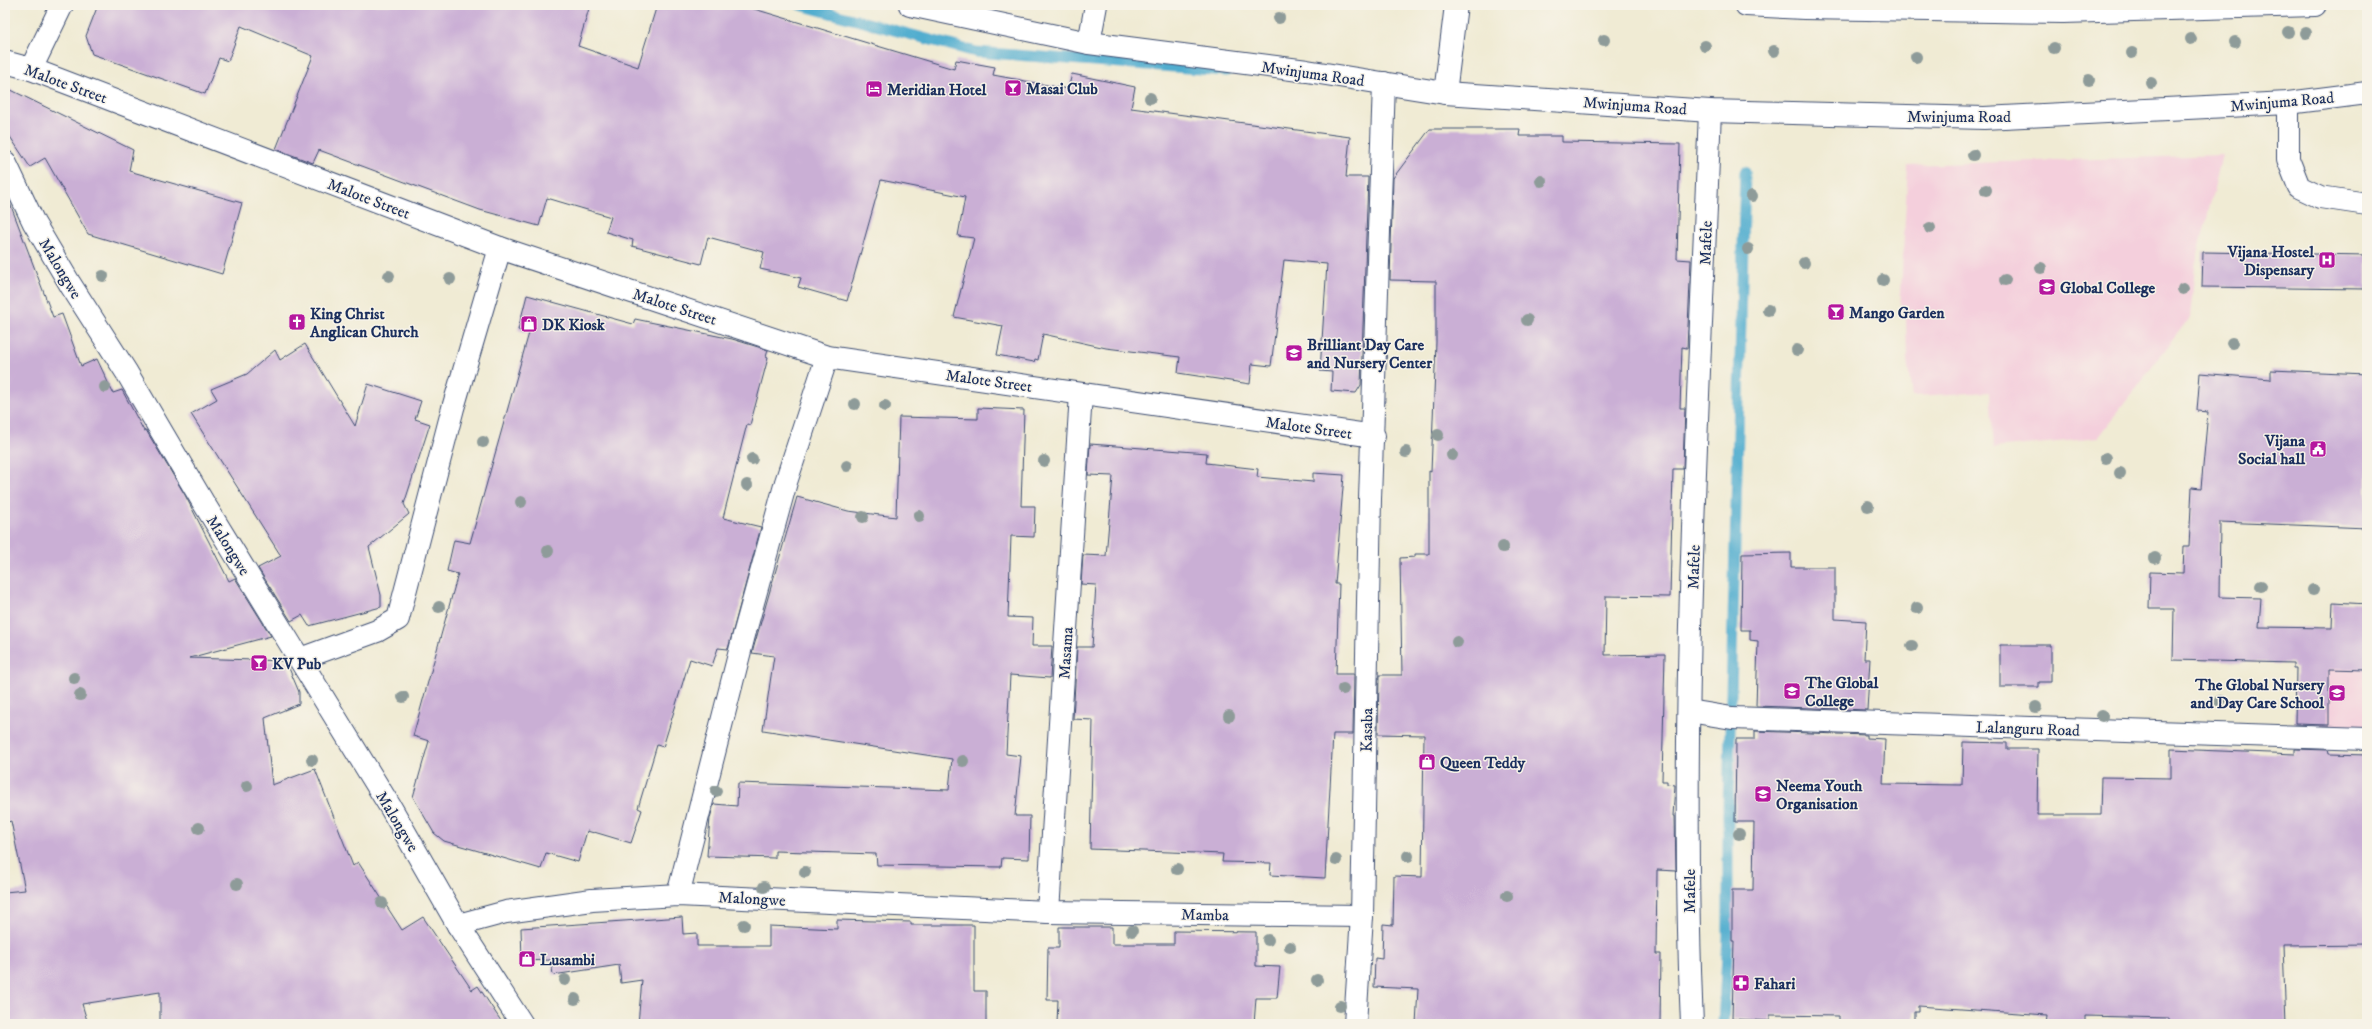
<svg xmlns="http://www.w3.org/2000/svg" width="2372" height="1029" viewBox="0 0 2372 1029" font-family="'IM FELL DW Pica',serif">
  <style>
    .built { fill: #f4cfdc }
    .lines { fill: none; stroke-linecap: round; stroke-linejoin: round }
    .stream { stroke: #51adcf; stroke-width: 11 }
    .building { fill: #caafd5 }
    .minor-casing { stroke: #3b4b70; stroke-width: 24 }
    .tertiary-casing { stroke: #3b4b70; stroke-width: 24 }
    .minor { stroke: #fff; stroke-width: 22 }
    .tertiary { stroke: #fff; stroke-width: 22 }
    .tree { fill: #8e9b99 }
    .labels { text-anchor: middle; stroke-width: 3; stroke-linejoin: round; paint-order: stroke }
    .street-label { font-size: 16px; fill: #1b2f5e; stroke: #f7f3e8 }
    .poi-label { font-size: 16px; font-weight: bold; fill: #1b2f5e; stroke: #f7f3e8; text-anchor: start }
  </style>
  <rect width="100%" height="100%" fill="#f7f3e8"/>
  <filter id="ink" filterUnits="userSpaceOnUse"><feTurbulence type="fractalNoise" baseFrequency=".025" numOctaves="2"/><feDisplacementMap in="SourceGraphic" scale="8" xChannelSelector="R" yChannelSelector="G"/><feConvolveMatrix kernelMatrix="1 2 1 2 8 2 1 2 1" color-interpolation-filters="sRGB"/></filter>
  <filter id="wash" filterUnits="userSpaceOnUse"><feTurbulence type="fractalNoise" baseFrequency=".012" numOctaves="4" result="noise"/><feDisplacementMap in="SourceGraphic" scale="16" xChannelSelector="R" yChannelSelector="G"/><feGaussianBlur stdDeviation="0.9" result="paint"/><feColorMatrix in="noise" values="0 0 0 0 0 0 0 0 0 0 0 0 0 0 0 0 0 1.4 0 .05"/><feComposite in="paint" operator="in"/></filter>
  <g filter="url(#wash)">
    <rect width="100%" height="100%" fill="#f0ebd4"/>
    <!-- built -->
    <g class="built">
      <polygon points="2222,155 2195,267 2190,317 2098,438 1994,448 1990,392 1912,396 1907,361 1906,320 1900,308 1908,165"/>
      <polygon points="2367,655 2367,730 2308,729 2306,657"/>
    </g>
    <g class="lines">
      <!-- stream -->
      <g class="stream">
        <polyline points="800,5 976,52 1227,71"/>
        <polyline points="1723,1024 1728,937 1728,806 1745,172"/>
      </g>
    </g>
    <g id="blocks">
      <!-- building -->
      <g class="building">
        <polygon points="98,5 590,5 578,46 638,67 657,5 741,5 954,69 956,60 995,67 993,75 1068,89 1072,74 1135,87 1131,108 1350,137 1346,177 1368,177 1361,385 1356,393 1331,391 1332,372 1320,371 1327,264 1284,260 1271,366 1252,364 1250,384 1178,373 1180,357 1106,348 1043,334 1038,360 1035,359 1034,362 997,355 1003,326 954,317 974,238 958,236 965,197 881,180 847,301 798,287 801,278 760,269 764,252 708,237 701,264 632,246 633,240 606,232 611,217 547,198 539,226 480,210 319,150 313,163 276,149 313,56 241,26 228,61 219,58 205,94 92,54 86,36"/>
        <polygon points="5,87 133,150 129,171 242,203 222,274 88,234 45,158 30,167 5,129"/>
        <polygon points="1430,129 1520,129 1519,136 1562,136 1562,142 1680,144 1677,259 1691,260 1687,348 1682,347 1680,408 1685,408 1683,469 1673,469 1670,597 1606,596 1605,655 1665,654 1662,781 1667,781 1667,784 1675,785 1673,816 1675,816 1676,871 1657,870 1656,954 1661,954 1660,1024 1416,1024 1418,989 1374,987 1375,958 1382,959 1383,924 1393,925 1394,876 1422,877 1424,735 1378,734 1379,675 1402,675 1400,558 1415,557 1415,554 1429,554 1429,471 1431,472 1436,342 1436,281 1390,280 1393,178"/>
        <polygon points="5,198 8,198 53,317 62,314 81,366 97,359 113,393 122,390 144,431 146,430 185,495 229,581 235,578 271,636 189,658 286,661 299,692 299,704 265,718 272,785 315,769 353,866 358,862 402,930 423,917 472,990 478,986 503,1024 160,1024 160,992 82,1004 88,1024 5,1024 5,892 25,890 11,821 5,823"/>
        <polygon points="2203,252 2367,255 2367,289 2202,287"/>
        <polygon points="527,295 633,324 635,319 732,339 768,350 766,357 768,358 750,425 747,424 723,518 761,527 728,649 718,648 712,666 690,659 663,747 657,745 638,808 642,810 631,843 594,832 594,833 587,831 578,862 546,853 541,869 444,841 434,833 413,797 429,741 413,736 458,574 447,571 454,540 470,543 529,333 518,330"/>
        <polygon points="305,344 355,426 368,384 421,401 415,419 430,424 404,504 409,514 369,547 381,595 381,607 309,626 302,615 291,621 258,568 281,556 191,414 217,399 211,389 247,374 275,350 280,360"/>
        <polygon points="2271,370 2367,374 2367,528 2220,522 2219,597 2261,598 2259,627 2332,628 2333,602 2367,604 2367,670 2329,669 2329,725 2295,724 2296,668 2293,668 2293,663 2173,660 2174,609 2149,609 2150,572 2183,573 2184,546 2189,546 2192,487 2201,488 2208,412 2197,411 2200,373 2271,379"/>
        <polygon points="978,408 1024,410 1021,506 1035,506 1034,537 1011,536 1008,617 1033,618 1032,646 1052,646 1050,678 1010,675 1006,754 1021,756 1015,816 1030,816 1029,859 1002,858 1001,867 877,865 876,854 775,851 775,858 707,856 710,818 714,804 737,806 738,783 949,790 952,759 763,730 774,656 752,653 797,497 848,511 896,517 899,417 978,419"/>
        <polygon points="1090,444 1207,453 1206,463 1258,469 1257,477 1313,482 1313,473 1344,475 1335,584 1339,584 1336,674 1354,674 1353,734 1333,734 1325,878 1270,875 1271,863 1222,862 1223,854 1090,849 1093,720 1073,719 1077,647 1092,647 1096,585 1081,584 1083,555 1106,556 1113,476 1088,475"/>
        <polygon points="1791,553 1791,567 1835,567 1835,619 1866,621 1864,659 1870,659 1867,710 1756,706 1758,641 1750,640 1750,630 1741,630 1742,554"/>
        <polygon points="2000,645 2051,645 2051,682 2039,682 2039,687 2000,687"/>
        <polygon points="1755,731 1866,735 1866,738 1885,739 1883,784 1962,785 1963,742 2007,743 2007,749 2038,749 2037,815 2100,815 2101,777 2171,778 2171,749 2295,754 2295,749 2328,750 2329,754 2367,755 2367,945 2283,946 2286,1024 2169,1024 2169,1018 2085,1016 2085,1024 2046,1024 2047,1015 1918,1006 1918,1012 1914,1012 1914,1021 1911,1021 1910,1024 1839,1024 1839,1016 1770,1015 1770,1021 1732,1019 1734,941 1732,941 1732,890 1753,890 1754,822 1735,822 1736,739 1755,739"/>
        <polygon points="682,917 683,934 697,933 697,946 769,946 769,926 837,929 837,920 911,922 911,925 974,925 974,991 986,991 986,1024 638,1024 642,980 621,983 619,965 553,975 551,960 522,961 521,928"/>
        <polygon points="1059,927 1112,927 1112,944 1174,944 1174,931 1256,932 1256,966 1280,967 1277,998 1256,998 1254,1024 1057,1024 1058,1000 1047,1000 1048,948 1059,948"/>
      </g>
    </g>
  </g>
  <g filter="url(#ink)">
    <use href="#blocks" fill-opacity="0" stroke="#3b4b70" stroke-width="1"/>
    <g class="lines">
      <!-- minor casing -->
      <g class="minor-casing">
        <g id="minor">
          <polyline points="1746,5 1804,8 2063,12 2315,5"/>
          <polyline points="5,62 31,69 500,248 827,357 1374,436"/>
          <polyline points="31,69 62,5"/>
          <polyline points="1445,93 1456,5"/>
          <polyline points="2288,103 2288,159 2299,187 2320,197 2367,204"/>
          <polyline points="5,162 34,223 70,284 127,373 203,502 391,808 458,925 522,1024"/>
          <polyline points="300,659 377,631 398,619 453,408 500,248"/>
          <polyline points="1689,711 1732,718 2367,739"/>
          <polyline points="678,895 744,635 786,482 827,357"/>
          <polyline points="1048,912 1081,394"/>
          <polyline points="458,925 506,912 592,900 678,895 1048,912 1362,916"/>
          <polyline points="1355,1024 1362,916 1370,499 1384,83"/>
          <path d="M1692 1024C1679 720 1698 414 1710 111"/>
        </g>
      </g>
      <!-- tertiary casing -->
      <g class="tertiary-casing">
        <g id="tertiary">
          <polyline points="910,5 1089,43 1307,71 1445,93 1710,111 1984,118 2288,103 2367,93"/>
          <polyline points="1089,43 1096,5"/>
        </g>
      </g>
      <!-- minor -->
      <use href="#minor" class="minor"/>
      <!-- tertiary -->
      <use href="#tertiary" class="tertiary"/>
    </g>
    <!-- trees -->
    <g class="tree">
      <circle cx="1279" cy="18" r="6"/>
      <circle cx="2288" cy="32" r="6"/>
      <circle cx="2306" cy="33" r="6"/>
      <circle cx="2191" cy="39" r="6"/>
      <circle cx="1604" cy="40" r="6"/>
      <circle cx="2235" cy="42" r="6"/>
      <circle cx="1705" cy="46" r="6"/>
      <circle cx="2054" cy="48" r="6"/>
      <circle cx="1774" cy="51" r="6"/>
      <circle cx="2132" cy="53" r="6"/>
      <circle cx="1916" cy="57" r="6"/>
      <circle cx="2089" cy="80" r="6"/>
      <circle cx="2151" cy="83" r="6"/>
      <circle cx="1150" cy="98" r="6"/>
      <circle cx="1973" cy="155" r="6"/>
      <circle cx="1541" cy="181" r="6"/>
      <circle cx="1986" cy="190" r="6"/>
      <circle cx="1752" cy="196" r="6"/>
      <circle cx="1930" cy="228" r="6"/>
      <circle cx="1748" cy="249" r="6"/>
      <circle cx="1804" cy="263" r="6"/>
      <circle cx="2041" cy="268" r="6"/>
      <circle cx="103" cy="276" r="6"/>
      <circle cx="389" cy="276" r="6"/>
      <circle cx="450" cy="279" r="6"/>
      <circle cx="1883" cy="280" r="6"/>
      <circle cx="2005" cy="280" r="6"/>
      <circle cx="2183" cy="289" r="6"/>
      <circle cx="1768" cy="310" r="6"/>
      <circle cx="1527" cy="320" r="6"/>
      <circle cx="2232" cy="343" r="6"/>
      <circle cx="1797" cy="350" r="6"/>
      <circle cx="105" cy="387" r="6"/>
      <circle cx="855" cy="404" r="6"/>
      <circle cx="885" cy="406" r="6"/>
      <circle cx="1438" cy="435" r="6"/>
      <circle cx="483" cy="442" r="6"/>
      <circle cx="1406" cy="452" r="6"/>
      <circle cx="1452" cy="455" r="6"/>
      <circle cx="2106" cy="458" r="6"/>
      <circle cx="752" cy="459" r="6"/>
      <circle cx="1044" cy="461" r="6"/>
      <circle cx="847" cy="466" r="6"/>
      <circle cx="2120" cy="473" r="6"/>
      <circle cx="747" cy="485" r="6"/>
      <circle cx="521" cy="502" r="6"/>
      <circle cx="1868" cy="506" r="6"/>
      <circle cx="919" cy="516" r="6"/>
      <circle cx="863" cy="517" r="6"/>
      <circle cx="1503" cy="547" r="6"/>
      <circle cx="548" cy="551" r="6"/>
      <circle cx="2155" cy="558" r="6"/>
      <circle cx="2261" cy="586" r="6"/>
      <circle cx="2313" cy="590" r="6"/>
      <circle cx="439" cy="607" r="6"/>
      <circle cx="1917" cy="608" r="6"/>
      <circle cx="1457" cy="642" r="6"/>
      <circle cx="1912" cy="646" r="6"/>
      <circle cx="74" cy="678" r="6"/>
      <circle cx="1343" cy="689" r="6"/>
      <circle cx="80" cy="695" r="6"/>
      <circle cx="403" cy="697" r="6"/>
      <circle cx="2220" cy="701" r="6"/>
      <circle cx="2036" cy="707" r="6"/>
      <circle cx="1229" cy="716" r="6"/>
      <circle cx="2102" cy="716" r="6"/>
      <circle cx="312" cy="760" r="6"/>
      <circle cx="963" cy="761" r="6"/>
      <circle cx="247" cy="786" r="6"/>
      <circle cx="716" cy="791" r="6"/>
      <circle cx="199" cy="828" r="6"/>
      <circle cx="1739" cy="834" r="6"/>
      <circle cx="1408" cy="856" r="6"/>
      <circle cx="1336" cy="860" r="6"/>
      <circle cx="1177" cy="869" r="6"/>
      <circle cx="805" cy="872" r="6"/>
      <circle cx="237" cy="884" r="6"/>
      <circle cx="764" cy="887" r="6"/>
      <circle cx="1507" cy="896" r="6"/>
      <circle cx="382" cy="903" r="6"/>
      <circle cx="744" cy="925" r="6"/>
      <circle cx="1132" cy="931" r="6"/>
      <circle cx="1268" cy="940" r="6"/>
      <circle cx="1290" cy="947" r="6"/>
      <circle cx="565" cy="980" r="6"/>
      <circle cx="1317" cy="980" r="6"/>
      <circle cx="575" cy="999" r="6"/>
      <circle cx="1340" cy="1006" r="6"/>
    </g>
  </g>
  <!-- icons -->
  <defs>
    <g id="bar-square" transform="scale(0.9)"><rect x="-9" y="-9" width="18" height="18" rx="4" fill="#b5179e" stroke="#f7f3e8"/><path d="M-6-5H6L.8 .8V4.5H3.5V6h-7V4.5H-.8V.8Z" fill="#fff"/></g>
    <g id="hotel-square" transform="scale(0.9)"><rect x="-9" y="-9" width="18" height="18" rx="4" fill="#b5179e" stroke="#f7f3e8"/><path d="M-6-4.5h1.5V1H6V5H4.5V3h-9V5H-6ZM-4 0a1.8 1.8 0 1 1 3.6 0ZM.5 0V-2.5h3Q6-2.5 6 0Z" fill="#fff"/></g>
    <g id="hospital-square" transform="scale(0.9)"><rect x="-9" y="-9" width="18" height="18" rx="4" fill="#b5179e" stroke="#f7f3e8"/><path d="M-5-5h3v3.5h4V-5h3V5h-3V1.5h-4V5h-3Z" fill="#fff"/></g>
    <g id="university-square" transform="scale(0.9)"><rect x="-9" y="-9" width="18" height="18" rx="4" fill="#b5179e" stroke="#f7f3e8"/><path d="M0-5L7-2L0 1L-7-2ZM-4 1L0 2.5L4 1V4Q0 6-4 4Z" fill="#fff"/></g>
    <g id="church-square" transform="scale(0.9)"><rect x="-9" y="-9" width="18" height="18" rx="4" fill="#b5179e" stroke="#f7f3e8"/><path d="M-1.2-6h2.4v3.5h3.3v2.4h-3.3V6h-2.4V-.1h-3.3v-2.4h3.3Z" fill="#fff"/></g>
    <g id="shop-square" transform="scale(0.9)"><rect x="-9" y="-9" width="18" height="18" rx="4" fill="#b5179e" stroke="#f7f3e8"/><path d="M-5-2.5h2.3a2.7 3.5 0 0 1 5.4 0H5L5.5 6h-11ZM-1.5-2.5h3a1.5 2.3 0 0 0-3 0Z" fill="#fff"/></g>
    <g id="school-square" transform="scale(0.9)"><rect x="-9" y="-9" width="18" height="18" rx="4" fill="#b5179e" stroke="#f7f3e8"/><path d="M0-5L7-2L0 1L-7-2ZM-4 1L0 2.5L4 1V4Q0 6-4 4Z" fill="#fff"/></g>
    <g id="civic-square" transform="scale(0.9)"><rect x="-9" y="-9" width="18" height="18" rx="4" fill="#b5179e" stroke="#f7f3e8"/><path d="M-.6-6.5H3V-4.5H.6V-3L4-1V1h2V6H-6V1h2V-1L-.6-3ZM-1.2 2.5V6h2.4V2.5Z" fill="#fff"/></g>
    <g id="pharmacy-square" transform="scale(0.9)"><rect x="-9" y="-9" width="18" height="18" rx="4" fill="#b5179e" stroke="#f7f3e8"/><path d="M-2-6h4v4h4v4h-4v4h-4v-4h-4v-4h4Z" fill="#fff"/></g>
  </defs>
  <g fill-rule="evenodd">
    <use href="#bar-square" x="1013" y="88"/>
    <use href="#hotel-square" x="874" y="89"/>
    <use href="#hospital-square" x="2327" y="260"/>
    <use href="#university-square" x="2047" y="287"/>
    <use href="#bar-square" x="1836" y="312"/>
    <use href="#church-square" x="297" y="322"/>
    <use href="#shop-square" x="529" y="324"/>
    <use href="#school-square" x="1294" y="353"/>
    <use href="#civic-square" x="2318" y="449"/>
    <use href="#bar-square" x="259" y="663"/>
    <use href="#university-square" x="1792" y="691"/>
    <use href="#school-square" x="2337" y="693"/>
    <use href="#shop-square" x="1427" y="762"/>
    <use href="#school-square" x="1763" y="794"/>
    <use href="#shop-square" x="527" y="959"/>
    <use href="#pharmacy-square" x="1741" y="983"/>
  </g>
  <g class="labels">
    <!-- street labels -->
    <g class="street-label">
      <text transform="translate(1313 73) rotate(8)" y="6">Mwinjuma Road</text>
      <text transform="translate(66 83) rotate(20)" y="6">Malote Street</text>
      <text transform="translate(2282 101) rotate(-5)" y="6">Mwinjuma Road</text>
      <text transform="translate(1635 105) rotate(4)" y="6">Mwinjuma Road</text>
      <text x="1959" y="122">Mwinjuma Road</text>
      <text transform="translate(369 198) rotate(21)" y="6">Malote Street</text>
      <text transform="translate(1705 243) rotate(-88)" y="6">Mafele</text>
      <text transform="translate(61 268) rotate(59)" y="6">Malongwe</text>
      <text transform="translate(675 306) rotate(18)" y="6">Malote Street</text>
      <text transform="translate(989 380) rotate(8)" y="6">Malote Street</text>
      <text transform="translate(1309 427) rotate(8)" y="6">Malote Street</text>
      <text transform="translate(229 545) rotate(58)" y="6">Malongwe</text>
      <text transform="translate(1693 567) rotate(-88)" y="6">Mafele</text>
      <text transform="translate(1065 653) rotate(-86)" y="6">Masama</text>
      <text transform="translate(2028 728) rotate(2)" y="6">Lalanguru Road</text>
      <text transform="translate(1366 730) rotate(-89)" y="6">Kasaba</text>
      <text transform="translate(398 821) rotate(59)" y="6">Malongwe</text>
      <text transform="translate(1689 891) rotate(-90)" y="6">Mafele</text>
      <text transform="translate(752 898) rotate(3)" y="6">Malongwe</text>
      <text transform="translate(1205 914) rotate(1)" y="6">Mamba</text>
    </g>
    <!-- poi labels -->
    <g class="poi-label">
      <text x="1026" y="94">Masai Club</text>
      <text x="887" y="95">Meridian Hotel</text>
      <text x="2314" y="257" text-anchor="end">Vijana Hostel<tspan x="2314" dy="18">Dispensary</tspan></text>
      <text x="2060" y="293">Global College</text>
      <text x="1849" y="318">Mango Garden</text>
      <text x="310" y="319">King Christ<tspan x="310" dy="18">Anglican Church</tspan></text>
      <text x="542" y="330">DK Kiosk</text>
      <text x="1307" y="350">Brilliant Day Care<tspan x="1307" dy="18">and Nursery Center</tspan></text>
      <text x="2305" y="446" text-anchor="end">Vijana<tspan x="2305" dy="18">Social hall</tspan></text>
      <text x="272" y="669">KV Pub</text>
      <text x="1805" y="688">The Global<tspan x="1805" dy="18">College</tspan></text>
      <text x="2324" y="690" text-anchor="end">The Global Nursery<tspan x="2324" dy="18">and Day Care School</tspan></text>
      <text x="1440" y="768">Queen Teddy</text>
      <text x="1776" y="791">Neema Youth<tspan x="1776" dy="18">Organisation</tspan></text>
      <text x="540" y="965">Lusambi</text>
      <text x="1754" y="989">Fahari</text>
    </g>
  </g>
  <!-- margin -->
  <rect width="2372" height="1029" fill="none" stroke="#f7f3e8" stroke-width="20"/>
</svg>
